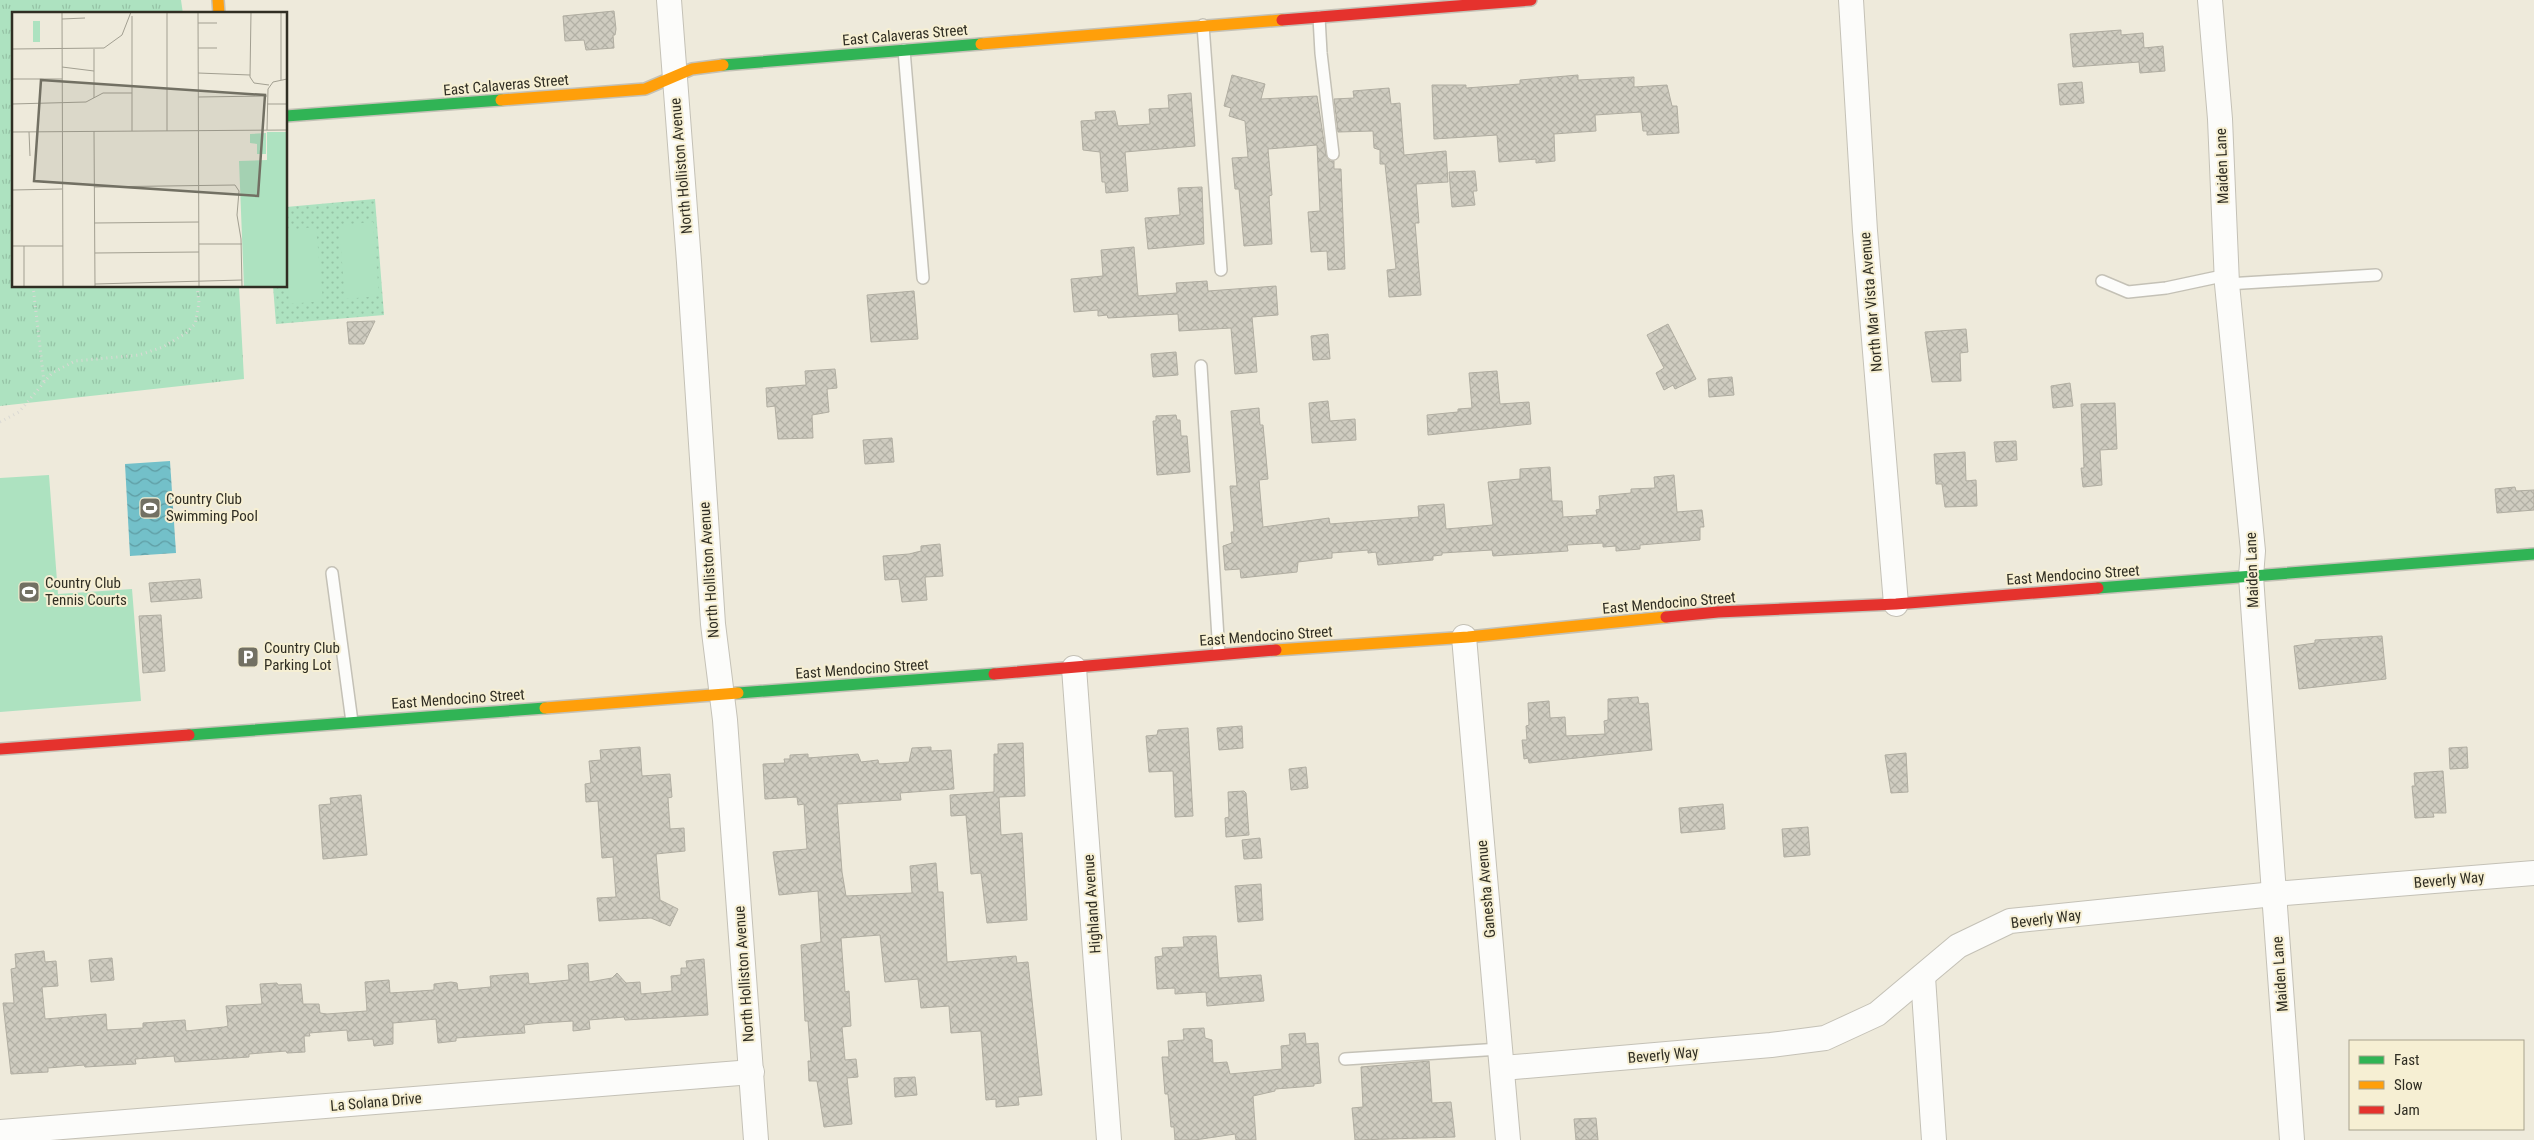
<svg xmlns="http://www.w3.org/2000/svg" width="2534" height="1140" viewBox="0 0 2534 1140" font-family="'Roboto Condensed',sans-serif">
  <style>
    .grass { fill: url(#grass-tufts) }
    .park { fill: url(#park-dots) }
    .pitch { fill: #ade2c0 }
    .water { fill: url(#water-waves) }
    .building { fill: url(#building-cross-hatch); stroke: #b0ada1 }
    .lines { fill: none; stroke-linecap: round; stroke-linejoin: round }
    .lane-casing { stroke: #c4c1b6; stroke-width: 14 }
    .street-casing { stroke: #c4c1b6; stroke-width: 26 }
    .fast-casing { stroke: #c4c1b6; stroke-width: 14 }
    .slow-casing { stroke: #c4c1b6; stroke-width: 14 }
    .jam-casing { stroke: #c4c1b6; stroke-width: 14 }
    .path { stroke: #dad9d4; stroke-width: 3; stroke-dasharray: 1 4; stroke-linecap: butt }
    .lane { stroke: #fcfcfa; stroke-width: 11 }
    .street { stroke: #fcfcfa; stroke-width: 24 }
    .fast { stroke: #30b455; stroke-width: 11 }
    .slow { stroke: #ff9f0a; stroke-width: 11 }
    .jam { stroke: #e5322d; stroke-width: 11 }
    .labels { text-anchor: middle; stroke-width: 4; stroke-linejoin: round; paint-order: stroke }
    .street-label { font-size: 15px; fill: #302e23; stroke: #f6efd3 }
    .poi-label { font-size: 15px; fill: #302e23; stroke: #f6efd3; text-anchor: start }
    .inset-road { fill: none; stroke: #a29f91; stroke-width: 1 }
    .view { fill: #727063; fill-opacity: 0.15; stroke: #727063; stroke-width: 2.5 }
    .inset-edge { fill: none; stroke: #302e23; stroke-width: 2.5 }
  </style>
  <defs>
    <pattern id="grass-tufts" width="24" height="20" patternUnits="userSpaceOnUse" patternTransform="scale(1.25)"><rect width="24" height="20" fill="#ade2c0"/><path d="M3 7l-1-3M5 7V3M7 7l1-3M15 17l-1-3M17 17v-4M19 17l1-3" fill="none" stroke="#95c2a5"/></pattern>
    <pattern id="park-dots" width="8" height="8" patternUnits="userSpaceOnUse" patternTransform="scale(1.25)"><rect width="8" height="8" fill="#ade2c0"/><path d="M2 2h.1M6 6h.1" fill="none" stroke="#95c2a5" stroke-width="1.8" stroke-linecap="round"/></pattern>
    <pattern id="water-waves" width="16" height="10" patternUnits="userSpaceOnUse" patternTransform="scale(1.25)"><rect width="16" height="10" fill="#73c0c9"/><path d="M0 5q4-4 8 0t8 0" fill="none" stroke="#5f9ca3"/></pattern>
    <pattern id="building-cross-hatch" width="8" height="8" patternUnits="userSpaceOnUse" patternTransform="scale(1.25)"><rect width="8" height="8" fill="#cfccc0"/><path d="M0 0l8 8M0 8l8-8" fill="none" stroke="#b2b0a5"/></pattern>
  </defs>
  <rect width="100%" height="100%" fill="#eeeadb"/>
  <!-- grass -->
  <polygon class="grass" points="0,0 181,0 183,14 14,14 14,286 239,286 244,379 0,406"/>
  <!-- park -->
  <polygon class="park" points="375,199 384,315 276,324 273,286 286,286 286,207"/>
  <!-- pitch -->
  <g class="pitch">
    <polygon points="373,222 379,296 345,299 339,225"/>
    <polygon points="316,227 323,301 289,304 286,230"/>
    <polygon points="49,475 58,594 132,589 141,701 0,712 0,478"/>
  </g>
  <!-- water -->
  <polygon class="water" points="170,461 176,553 130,556 125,464"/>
  <!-- building -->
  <g class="building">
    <polygon points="614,11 616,29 615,35 613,35 614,48 586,50 584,40 565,41 563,16"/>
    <polygon points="2121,30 2121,35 2143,33 2144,48 2163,46 2165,71 2140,73 2139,62 2073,67 2070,34"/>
    <polygon points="1232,75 1265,84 1261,99 1317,96 1326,155 1330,161 1334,161 1334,169 1341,169 1345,269 1328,270 1327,251 1311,252 1308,212 1320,211 1317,145 1268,149 1272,195 1269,196 1272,244 1244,246 1239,189 1235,189 1232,158 1248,157 1245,121 1229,116 1231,108 1224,106"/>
    <polygon points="1578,75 1578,80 1634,77 1634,87 1667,85 1672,106 1677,106 1679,133 1647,135 1647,131 1643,131 1641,112 1595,115 1596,131 1554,134 1555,161 1536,163 1536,159 1499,162 1497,135 1434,139 1432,85 1466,85 1466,88 1520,84 1520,80"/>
    <polygon points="2082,82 2084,103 2060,105 2058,84"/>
    <polygon points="1389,88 1391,104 1400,103 1404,155 1446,151 1448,182 1416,184 1419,223 1415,223 1421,295 1389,297 1387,270 1396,269 1385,164 1380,164 1380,150 1374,148 1373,131 1338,132 1334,99 1354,98 1353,91"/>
    <polygon points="1191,93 1195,146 1125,152 1128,191 1106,193 1105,182 1102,182 1100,152 1083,150 1081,121 1096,120 1095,112 1115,111 1118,126 1150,124 1149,109 1169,108 1168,95"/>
    <polygon points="1475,171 1477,191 1473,191 1475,205 1452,207 1449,172"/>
    <polygon points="1202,187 1204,244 1148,249 1145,218 1180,215 1178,188"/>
    <polygon points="1134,247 1138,296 1177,293 1176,283 1207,281 1208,291 1276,286 1278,315 1252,317 1257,372 1235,374 1231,328 1179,331 1178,314 1108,318 1107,315 1098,316 1098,310 1074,312 1071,279 1103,276 1101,250"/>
    <polygon points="914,291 918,339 871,342 867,295"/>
    <polygon points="375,321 364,344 349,344 347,322"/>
    <polygon points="1668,324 1696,379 1675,389 1673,385 1664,390 1656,373 1664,368 1647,335"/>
    <polygon points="1966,329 1968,352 1960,353 1961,381 1932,382 1925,332"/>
    <polygon points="1328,334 1330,359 1313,360 1311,336"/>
    <polygon points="1176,352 1178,375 1153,377 1151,354"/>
    <polygon points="835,369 837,388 827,389 829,412 812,415 813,438 778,439 775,406 767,407 766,388 806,385 805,371"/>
    <polygon points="1497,371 1500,404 1529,402 1531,424 1428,435 1427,415 1458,412 1458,409 1472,408 1469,373"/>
    <polygon points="1732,377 1734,395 1709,397 1708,379"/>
    <polygon points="2070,383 2073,406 2053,408 2051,386"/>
    <polygon points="1328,401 1330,421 1355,419 1356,440 1312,443 1309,403"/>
    <polygon points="2115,403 2117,449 2100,450 2102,485 2083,487 2081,468 2084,468 2081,404"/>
    <polygon points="1259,408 1260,425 1263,425 1268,479 1259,480 1263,527 1329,518 1330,524 1419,517 1418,506 1444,504 1446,529 1493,525 1488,482 1520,479 1520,469 1550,467 1552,501 1562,501 1563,517 1597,515 1596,510 1600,509 1599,496 1631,493 1631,489 1655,488 1654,477 1674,475 1677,512 1702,510 1704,527 1700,527 1700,540 1640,545 1640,549 1616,551 1616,546 1603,547 1603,543 1567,545 1568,551 1493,556 1492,550 1442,553 1442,555 1433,556 1433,560 1378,565 1376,552 1368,553 1368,550 1332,553 1332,558 1298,562 1297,572 1241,578 1240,569 1225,570 1223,546 1232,543 1231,532 1234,532 1230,486 1237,486 1231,411"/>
    <polygon points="1176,415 1177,420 1180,420 1181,436 1187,436 1190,472 1157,475 1153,421 1156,421 1156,416"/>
    <polygon points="892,438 894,462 865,464 863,440"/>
    <polygon points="2016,441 2017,460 1996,462 1994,442"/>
    <polygon points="1965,452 1966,481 1976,480 1977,506 1945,507 1942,484 1936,484 1934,454"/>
    <polygon points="2515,487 2516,491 2534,490 2534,510 2497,513 2495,489"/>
    <polygon points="940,544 943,576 925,577 927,600 902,602 899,579 885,580 883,556 909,554 921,551 921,546"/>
    <polygon points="200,579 202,598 151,602 149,583"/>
    <polygon points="161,615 165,671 143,673 139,616"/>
    <polygon points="2382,636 2386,679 2299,689 2294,646 2315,643 2315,640"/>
    <polygon points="1638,697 1639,704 1648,703 1652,750 1529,763 1528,758 1524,759 1522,740 1527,740 1526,726 1529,725 1528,703 1549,701 1550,718 1565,717 1566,736 1605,734 1604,721 1608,720 1608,699"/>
    <polygon points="1242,726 1243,748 1219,750 1217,728"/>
    <polygon points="1188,728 1193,816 1175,817 1173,771 1149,772 1146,736 1157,735 1158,730"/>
    <polygon points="1023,743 1025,796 999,797 1001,835 1022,833 1027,920 987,923 981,873 971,874 966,815 951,816 950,795 994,792 994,754 998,754 998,744"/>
    <polygon points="640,747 642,776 670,774 672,797 668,798 670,829 684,828 685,851 656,854 660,900 678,909 670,926 651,918 599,921 597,898 616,897 613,857 602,858 598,801 586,802 585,784 591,783 589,761 601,760 600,750"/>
    <polygon points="931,747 931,751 951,750 954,789 900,793 901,800 837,804 842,872 846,896 912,893 910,866 936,863 938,892 943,892 947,962 1016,956 1017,963 1028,962 1042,1095 1018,1097 1019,1105 996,1107 996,1099 986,1100 981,1031 951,1033 949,1006 921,1008 918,979 885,982 880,935 841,938 845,992 849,991 851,1026 842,1027 845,1060 856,1059 858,1077 847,1078 852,1124 824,1127 817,1081 809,1081 808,1061 811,1061 808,1021 805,1021 801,945 821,942 818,891 779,895 773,852 807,849 804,804 798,805 797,797 765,799 763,764 785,763 784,759 790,759 790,755 808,754 808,758 858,754 861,762 878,760 879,764 909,762 912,748"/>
    <polygon points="2467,747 2468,768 2450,769 2449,748"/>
    <polygon points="1906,753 1908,792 1891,793 1885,755"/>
    <polygon points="1306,767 1308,788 1291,790 1289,769"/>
    <polygon points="2443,771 2446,813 2433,813 2434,817 2415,818 2412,786 2415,786 2414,773"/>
    <polygon points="1244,791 1246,793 1249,835 1226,837 1225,818 1229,817 1228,792"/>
    <polygon points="361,795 367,855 323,859 319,805 331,804 330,798"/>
    <polygon points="1723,804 1725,829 1681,833 1679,808"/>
    <polygon points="1808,827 1810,855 1784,857 1782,829"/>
    <polygon points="1260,838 1262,858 1244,859 1242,840"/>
    <polygon points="1261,884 1263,920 1238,922 1235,886"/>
    <polygon points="1206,936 1216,936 1219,978 1261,975 1264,1001 1207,1006 1206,992 1175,994 1175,988 1157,989 1155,957 1163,956 1162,948 1184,947 1183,937"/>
    <polygon points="44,951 45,962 56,961 58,986 42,987 45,1019 106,1014 107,1030 143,1028 143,1023 185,1020 186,1031 224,1027 228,1026 226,1006 262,1004 260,984 277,983 278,985 301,984 303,1004 319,1004 320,1013 327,1014 367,1011 365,982 389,980 390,993 434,990 434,984 451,982 457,983 458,990 491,987 490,976 528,973 529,984 569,980 568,965 588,963 589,982 612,978 617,973 626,983 640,982 641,994 672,991 671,976 681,975 681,968 687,968 686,961 704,959 708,1015 625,1020 624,1017 589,1020 590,1029 573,1031 573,1021 541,1023 524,1025 525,1033 456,1038 456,1041 438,1043 436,1019 393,1023 393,1044 374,1046 373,1039 348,1041 347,1030 309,1033 310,1036 304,1036 305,1052 287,1053 286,1051 249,1054 249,1057 175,1062 174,1056 135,1059 136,1064 85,1067 84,1065 48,1068 48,1072 11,1074 3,1003 14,1003 11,969 16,968 15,954"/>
    <polygon points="112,958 114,980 91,982 89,960"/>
    <polygon points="1204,1028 1205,1038 1212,1040 1213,1063 1227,1062 1230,1074 1282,1069 1281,1046 1290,1045 1289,1034 1305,1033 1306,1044 1318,1043 1321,1083 1314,1084 1314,1086 1275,1089 1275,1091 1253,1096 1256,1140 1236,1140 1235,1134 1195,1140 1175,1140 1174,1127 1171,1127 1168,1094 1165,1094 1162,1057 1169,1057 1168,1041 1184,1040 1183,1029"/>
    <polygon points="1429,1061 1432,1103 1451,1102 1455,1137 1355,1140 1352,1108 1363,1107 1361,1067"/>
    <polygon points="915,1077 917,1095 895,1097 894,1078"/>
    <polygon points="1596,1118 1598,1140 1576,1140 1574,1119"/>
  </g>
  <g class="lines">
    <!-- lane casing -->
    <g class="lane-casing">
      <g id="lane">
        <polyline points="1319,17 1321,53 1333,154"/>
        <polyline points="1203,25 1221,270"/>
        <polyline points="904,50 923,278"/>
        <polyline points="2102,281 2128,292 2166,288 2227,275"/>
        <polyline points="2227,284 2376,275"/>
        <polyline points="1201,366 1219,654"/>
        <polyline points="332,573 352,722"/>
        <polyline points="1345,1059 1500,1049"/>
      </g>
    </g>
    <!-- street casing -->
    <g class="street-casing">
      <g id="street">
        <polyline points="669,0 689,262 713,624 725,720 756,1140"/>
        <polyline points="1851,0 1865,231 1896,604"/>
        <polyline points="2210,0 2220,119 2227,284 2253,551 2251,576 2253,605 2292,1140"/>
        <polyline points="1464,637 1508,1140"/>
        <polyline points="1074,668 1109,1140"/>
        <polyline points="1923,977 1934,1140"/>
        <polyline points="1503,1068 1771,1045 1825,1038 1877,1014 1958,946 2010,921 2274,894 2534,873"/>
        <polyline points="0,1132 752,1072"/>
      </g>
    </g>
    <!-- fast casing -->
    <g class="fast-casing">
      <g id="fast">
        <polyline points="723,65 981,44"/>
        <polyline points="286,116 501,100"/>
        <polyline points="2098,588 2534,554"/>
        <polyline points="738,693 994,674"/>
        <polyline points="189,735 545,708"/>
      </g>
    </g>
    <!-- slow casing -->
    <g class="slow-casing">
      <g id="slow">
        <polyline points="218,0 219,14"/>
        <polyline points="981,44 1282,20"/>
        <polyline points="501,100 645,89 692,69 723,65"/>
        <polyline points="1276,650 1468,637 1666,617"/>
        <polyline points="545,708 738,693"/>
      </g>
    </g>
    <!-- jam casing -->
    <g class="jam-casing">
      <g id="jam">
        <polyline points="1282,20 1531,0"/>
        <polyline points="1666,617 1718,612 1896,604 2098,588"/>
        <polyline points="994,674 1276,650"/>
        <polyline points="0,749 189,735"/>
      </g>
    </g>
    <!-- path -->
    <g class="path">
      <polyline points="33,286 44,382"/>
      <polyline points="0,422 19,412 52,373 75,361 139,355 163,347 186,333 195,324 199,303 197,286"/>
    </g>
    <!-- lane -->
    <use href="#lane" class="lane"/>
    <!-- street -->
    <use href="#street" class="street"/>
    <!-- fast -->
    <use href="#fast" class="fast"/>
    <!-- slow -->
    <use href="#slow" class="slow"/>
    <!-- jam -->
    <use href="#jam" class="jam"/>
  </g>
  <!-- icons -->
  <defs>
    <g id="stadium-square" transform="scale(1.125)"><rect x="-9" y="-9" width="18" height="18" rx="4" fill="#727063" stroke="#f6efd3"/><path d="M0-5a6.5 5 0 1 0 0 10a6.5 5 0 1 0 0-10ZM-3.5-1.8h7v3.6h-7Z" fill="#fff"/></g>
    <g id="parking-square" transform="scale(1.125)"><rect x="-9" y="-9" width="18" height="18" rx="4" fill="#727063" stroke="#f6efd3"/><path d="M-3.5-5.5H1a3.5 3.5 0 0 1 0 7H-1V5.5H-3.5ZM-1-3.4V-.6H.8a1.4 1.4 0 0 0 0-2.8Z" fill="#fff"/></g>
  </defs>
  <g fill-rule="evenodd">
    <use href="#stadium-square" x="150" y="508"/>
    <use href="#stadium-square" x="29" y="592"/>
    <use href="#parking-square" x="248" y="657"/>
  </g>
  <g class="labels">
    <!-- street labels -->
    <g class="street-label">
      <text transform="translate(905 35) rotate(-5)" y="5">East Calaveras Street</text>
      <text transform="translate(506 85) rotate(-5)" y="5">East Calaveras Street</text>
      <text transform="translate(681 166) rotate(-95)" y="5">North Holliston Avenue</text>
      <text transform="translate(2222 166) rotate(-92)" y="5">Maiden Lane</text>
      <text transform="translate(1871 302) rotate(-95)" y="5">North Mar Vista Avenue</text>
      <text transform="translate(709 570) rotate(-94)" y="5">North Holliston Avenue</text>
      <text transform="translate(2252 570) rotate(-92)" y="5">Maiden Lane</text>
      <text transform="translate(2073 575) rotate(-4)" y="5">East Mendocino Street</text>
      <text transform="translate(1669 603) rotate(-5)" y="5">East Mendocino Street</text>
      <text transform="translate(1266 636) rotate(-4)" y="5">East Mendocino Street</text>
      <text transform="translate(862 669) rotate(-4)" y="5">East Mendocino Street</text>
      <text transform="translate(458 699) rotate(-4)" y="5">East Mendocino Street</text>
      <text transform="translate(2449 880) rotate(-5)" y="5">Beverly Way</text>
      <text transform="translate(1486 889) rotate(-95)" y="5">Ganesha Avenue</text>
      <text transform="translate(1092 904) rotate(-94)" y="5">Highland Avenue</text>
      <text transform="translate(2046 919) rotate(-7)" y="5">Beverly Way</text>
      <text transform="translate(744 974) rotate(-94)" y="5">North Holliston Avenue</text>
      <text transform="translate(2280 974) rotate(-94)" y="5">Maiden Lane</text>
      <text transform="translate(1663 1055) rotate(-5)" y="5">Beverly Way</text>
      <text transform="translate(376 1102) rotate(-5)" y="5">La Solana Drive</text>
    </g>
    <!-- poi labels -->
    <g class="poi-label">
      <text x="166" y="504">Country Club<tspan x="166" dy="17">Swimming Pool</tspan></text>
      <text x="45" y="588">Country Club<tspan x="45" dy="17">Tennis Courts</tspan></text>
      <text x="264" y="653">Country Club<tspan x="264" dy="17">Parking Lot</tspan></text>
    </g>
  </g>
  <!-- overview -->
  <g transform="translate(12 12)">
    <rect width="275" height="275" fill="#eeeadb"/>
    <path d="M255 120H275V275H232L227 149 255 148Z" fill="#ade2c0"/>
    <path d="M21 9H28V30H21ZM254 121V142H245V132L238 131V122Z" fill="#ade2c0"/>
    <path class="inset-road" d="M50 0 51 275M155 0V119M186 0 187 275M239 0 238 65 242 71 257 73M269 0V68M120 4V119M50 7 73 6M186 11H205M186 36H205M0 37 92 36 110 23 119 0M50 55 82 59M186 61 238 63M0 67H50M186 85 255 84M82 86V37M0 92 74 90 91 81H120M255 92H275M255 118 256 77 261 70 275 67M82 119 83 275M0 120 275 118M17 120 18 144M82 175 223 173 227 179 225 203 229 227 230 275M0 178 50 177M82 211 187 210M187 232H230M0 234H51M12 234V275M83 241 187 240M83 272 230 268"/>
    <path class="view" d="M29 68 253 83 246 184 22 169Z"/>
    <rect width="275" height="275" class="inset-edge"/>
  </g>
  <!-- legend -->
  <rect x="2349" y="1040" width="175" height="90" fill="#f6efd3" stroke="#a7a28d"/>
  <rect x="2359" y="1056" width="25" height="8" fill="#30b455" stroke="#a7a28d"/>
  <text x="2394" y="1065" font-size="15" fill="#302e23">Fast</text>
  <rect x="2359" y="1081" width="25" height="8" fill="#ff9f0a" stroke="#a7a28d"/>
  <text x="2394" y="1090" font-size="15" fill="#302e23">Slow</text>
  <rect x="2359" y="1106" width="25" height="8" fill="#e5322d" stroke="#a7a28d"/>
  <text x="2394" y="1115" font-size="15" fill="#302e23">Jam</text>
</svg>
